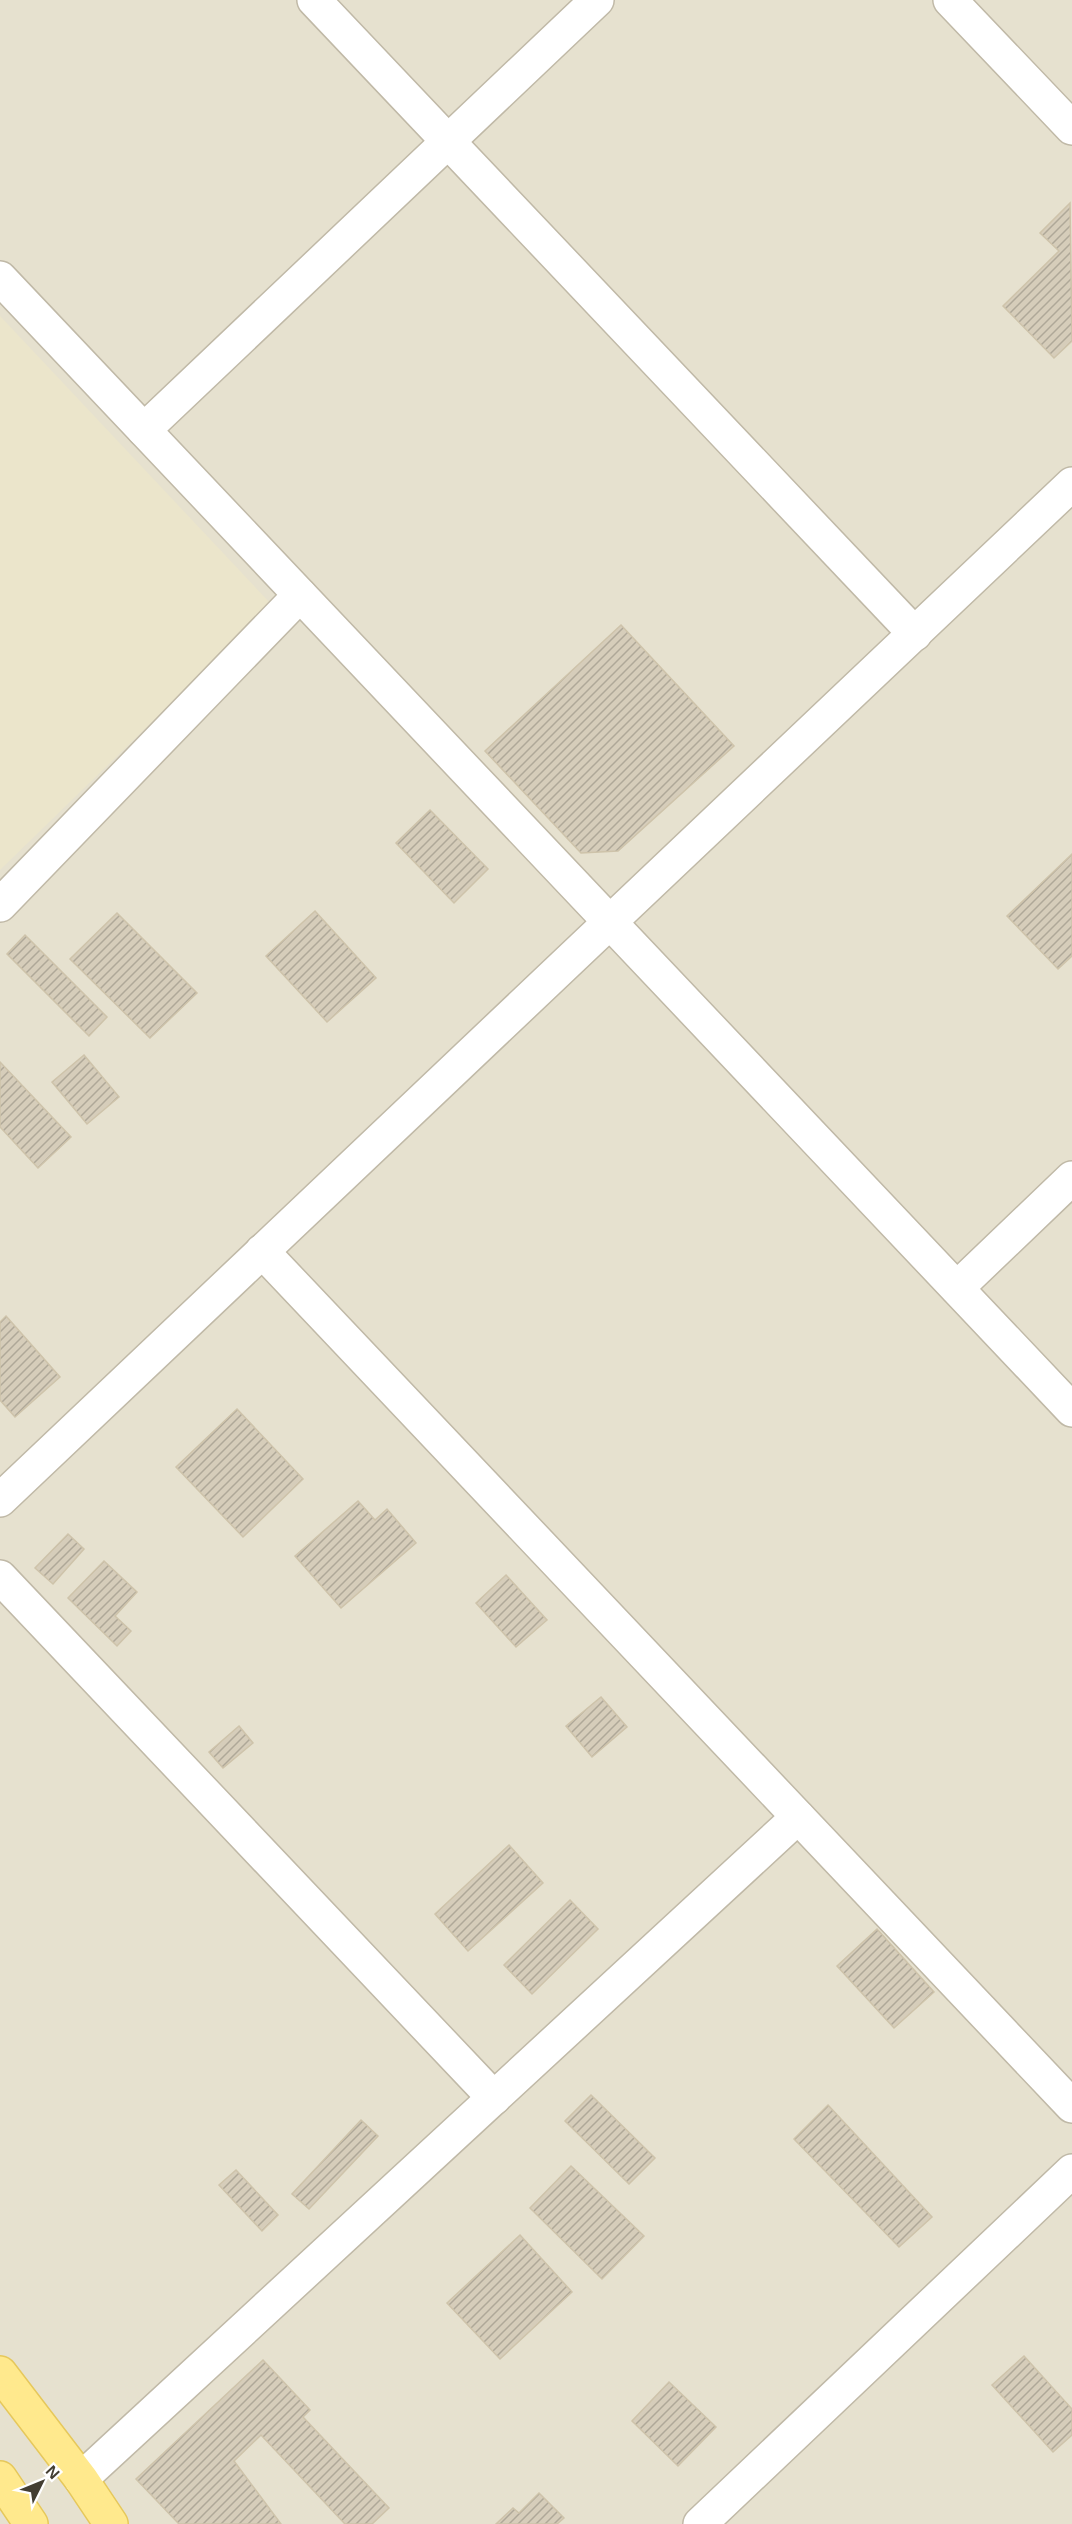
<svg xmlns="http://www.w3.org/2000/svg" width="1072" height="2524" viewBox="0 0 1072 2524" font-family="Arial,sans-serif">
  <style>
    .residential { fill: #e6e1cf }
    .education { fill: #ebe5cb }
    .building { fill: url(#building-hatch); stroke: #cec3aa; stroke-width: 1.5 }
    .lines { fill: none; stroke-linecap: round; stroke-linejoin: round }
    .minor-casing { stroke: #c0b9a7; stroke-width: 36 }
    .primary-casing { stroke: #e6c85b; stroke-width: 36 }
    .minor { stroke: #fff; stroke-width: 33 }
    .primary { stroke: #ffe98d; stroke-width: 33 }
  </style>
  <defs>
    <pattern id="building-hatch" width="6" height="6" patternUnits="userSpaceOnUse" patternTransform="scale(1.5)"><rect width="6" height="6" fill="#d6cdba"/><path d="M-1 1l2-2M0 6l6-6M5 7l2-2" fill="none" stroke="#afa898"/></pattern>
  </defs>
  <rect width="100%" height="100%" fill="#f1eee2"/>
  <!-- residential -->
  <rect class="residential" x="0" y="0" width="1072" height="2524"/>
  <!-- education -->
  <polygon class="education" points="0,316 272,605 0,870"/>
  <!-- building -->
  <g class="building">
    <polygon points="1070,203 1072,341 1054,358 1003,306 1059,251 1040,233"/>
    <polygon points="621,625 734,746 618,851 581,853 485,751"/>
    <polygon points="430,810 488,869 454,903 396,843"/>
    <polygon points="1072,854 1072,956 1058,969 1007,916"/>
    <polygon points="315,911 376,978 327,1022 266,956"/>
    <polygon points="117,913 197,993 150,1038 70,959"/>
    <polygon points="25,935 107,1017 89,1036 7,954"/>
    <polygon points="84,1055 119,1097 87,1124 52,1082"/>
    <polygon points="0,1062 71,1137 38,1168 0,1127"/>
    <polygon points="6,1316 60,1377 15,1417 0,1400 0,1322"/>
    <polygon points="237,1409 303,1479 243,1537 176,1467"/>
    <polygon points="358,1501 375,1520 387,1509 416,1543 341,1608 295,1556"/>
    <polygon points="68,1534 84,1549 53,1584 35,1568"/>
    <polygon points="104,1561 137,1592 115,1616 131,1631 117,1646 68,1598"/>
    <polygon points="506,1575 547,1620 516,1647 476,1603"/>
    <polygon points="601,1697 627,1727 592,1757 566,1726"/>
    <polygon points="239,1726 253,1743 223,1768 209,1752"/>
    <polygon points="509,1845 543,1883 468,1951 435,1914"/>
    <polygon points="570,1900 598,1929 532,1994 504,1965"/>
    <polygon points="877,1929 934,1992 894,2028 837,1966"/>
    <polygon points="591,2095 655,2158 629,2184 565,2121"/>
    <polygon points="828,2105 932,2217 899,2247 794,2139"/>
    <polygon points="361,2120 378,2136 309,2209 292,2194"/>
    <polygon points="571,2166 644,2236 602,2279 530,2208"/>
    <polygon points="236,2170 278,2215 262,2231 219,2185"/>
    <polygon points="520,2235 572,2292 500,2359 447,2303"/>
    <polygon points="1024,2356 1072,2409 1072,2435 1053,2452 992,2385"/>
    <polygon points="263,2360 310,2410 303,2417 389,2508 372,2524 345,2524 261,2435 234,2461 281,2524 179,2524 136,2479"/>
    <polygon points="669,2382 716,2427 678,2466 632,2421"/>
    <polygon points="539,2493 564,2518 557,2524 496,2524 513,2508 519,2513"/>
  </g>
  <g class="lines">
    <!-- minor casing -->
    <g class="minor-casing">
      <g id="minor">
        <polyline points="314,0 915,634"/>
        <polyline points="950,0 1072,128"/>
        <polyline points="0,278 1072,1410"/>
        <polyline points="144,430 597,0"/>
        <polyline points="0,905 300,595"/>
        <polyline points="262,1251 1072,2106"/>
        <polyline points="957,1288 1072,1178"/>
        <polyline points="0,1500 1072,484"/>
        <polyline points="0,1577 494,2098"/>
        <polyline points="81,2479 798,1817"/>
        <polyline points="700,2524 1072,2171"/>
      </g>
    </g>
    <!-- primary casing -->
    <g class="primary-casing">
      <g id="primary">
        <polyline points="0,2373 81,2479 111,2524"/>
        <polyline points="0,2478 31,2524"/>
      </g>
    </g>
    <!-- minor -->
    <use href="#minor" class="minor"/>
    <!-- primary -->
    <use href="#primary" class="primary"/>
  </g>
  <!-- north arrow -->
  <g transform="translate(42 2482) rotate(47)" stroke="#ffffff" stroke-width="4.5" paint-order="stroke">
  <path d="M0-4.5L10 22L0 15L-10 22Z" fill="#433e32"/>
  <text y="-9" font-size="16" font-weight="bold" text-anchor="middle" fill="#433e32">N</text>
  </g>
</svg>
